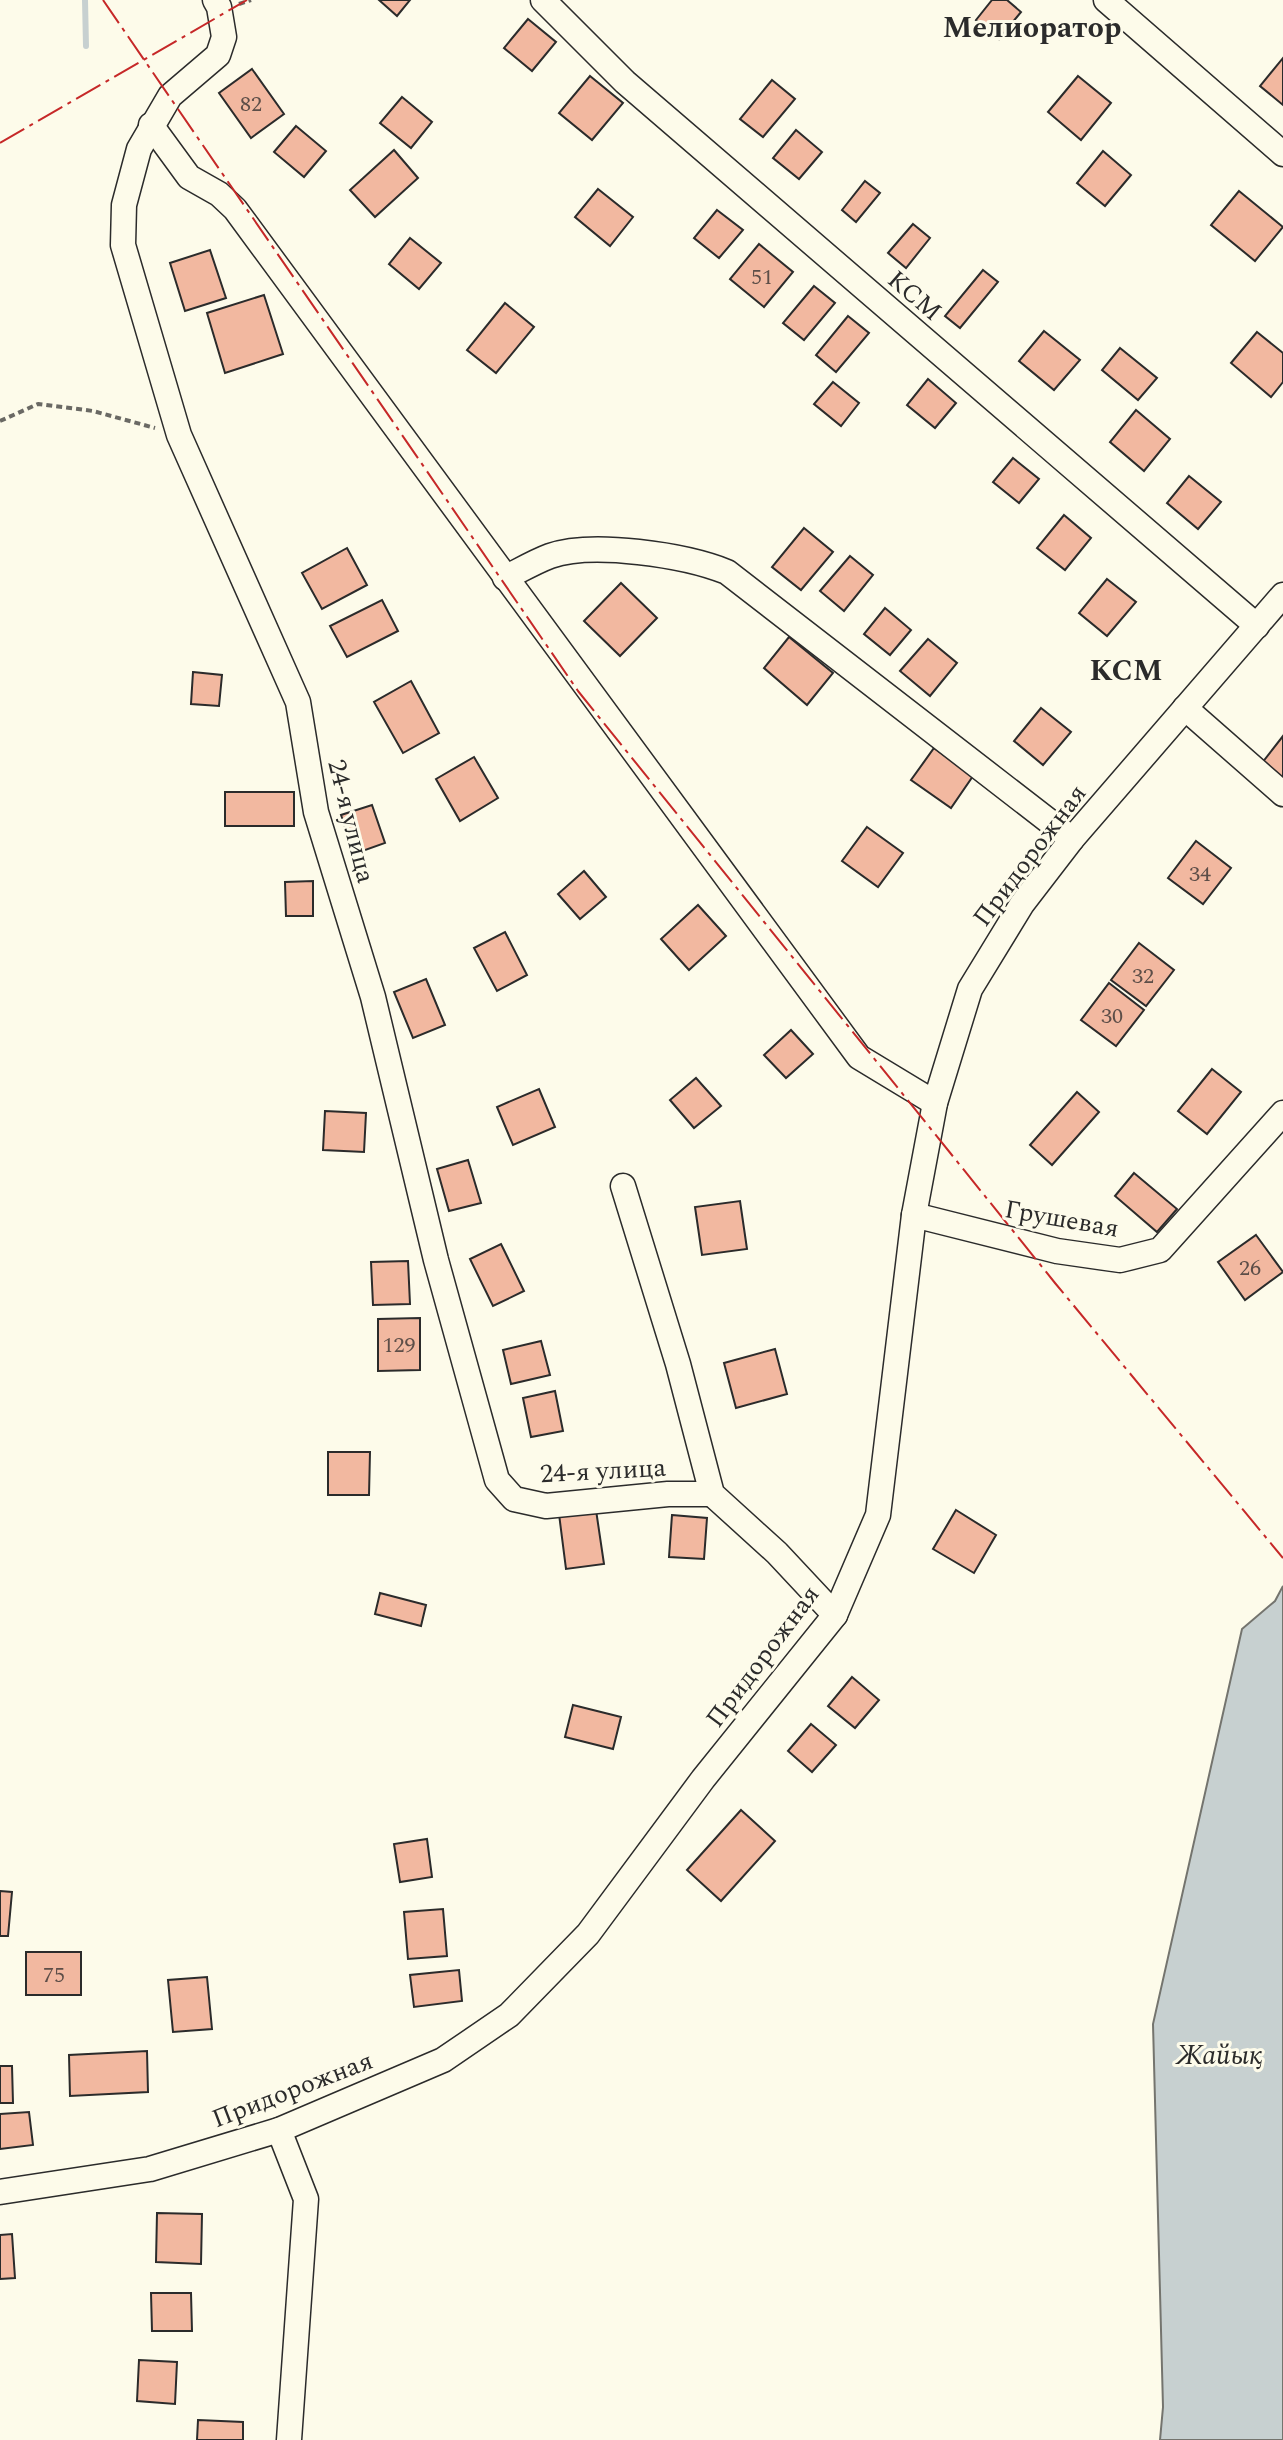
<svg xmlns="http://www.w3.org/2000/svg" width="1283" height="2440" viewBox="0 0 1283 2440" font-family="Spectral,serif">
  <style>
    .water { fill: #c7d0d0; stroke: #74746e; stroke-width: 2 }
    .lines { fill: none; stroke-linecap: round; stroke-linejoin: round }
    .stream { stroke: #c7d0d0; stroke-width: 6 }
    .building { fill: #f2b8a0; stroke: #2b2b2b; stroke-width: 2 }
    .minor-casing { stroke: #2b2b2b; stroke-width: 27 }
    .path { stroke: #6a6964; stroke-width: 4; stroke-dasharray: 6 4; stroke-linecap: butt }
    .minor { stroke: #fdfbea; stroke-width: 24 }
    .power { stroke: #c62828; stroke-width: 2; stroke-dasharray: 28 6 4 6; stroke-linecap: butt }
    .labels { text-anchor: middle; stroke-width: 6; stroke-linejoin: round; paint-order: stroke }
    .number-label { font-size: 22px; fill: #5d4e48 }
    .street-label { font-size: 26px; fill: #2b2b2b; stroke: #fdfbea }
    .water-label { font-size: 28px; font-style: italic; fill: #2b2b2b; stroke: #fdfbea }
    .quarter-label { font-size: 30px; font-weight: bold; fill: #2b2b2b; stroke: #fdfbea }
  </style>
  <rect width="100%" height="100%" fill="#fdfbea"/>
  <!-- water -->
  <polygon class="water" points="1283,1586 1283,2440 1160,2440 1163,2407 1153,2024 1242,1629 1275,1601"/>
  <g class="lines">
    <!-- stream -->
    <polyline class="stream" points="85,0 86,46"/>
  </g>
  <!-- building -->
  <g class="building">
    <polygon points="379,0 410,0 397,16"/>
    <polygon points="992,0 1007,0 1021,12 999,39 976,20"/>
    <polygon points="528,19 556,42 532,71 504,48"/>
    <polygon points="1283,58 1283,105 1260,86"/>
    <polygon points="252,69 284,114 251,138 219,93"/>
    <polygon points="590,76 623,103 592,140 559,113"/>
    <polygon points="1078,76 1111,103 1081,140 1048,112"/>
    <polygon points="772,80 795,99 763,137 740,119"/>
    <polygon points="402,97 432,122 411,148 380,123"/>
    <polygon points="296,126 326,151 304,177 274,152"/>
    <polygon points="796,130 822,152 799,179 773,158"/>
    <polygon points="394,150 418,178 375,217 350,190"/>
    <polygon points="1103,151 1131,175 1105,206 1077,183"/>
    <polygon points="865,181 880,193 856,222 842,210"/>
    <polygon points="598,189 633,217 610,246 575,217"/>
    <polygon points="1239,191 1283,227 1255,261 1211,225"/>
    <polygon points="717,210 743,230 719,258 694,238"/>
    <polygon points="913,224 930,238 906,268 888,253"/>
    <polygon points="410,238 441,263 419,289 389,264"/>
    <polygon points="759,244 793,272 764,307 730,279"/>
    <polygon points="210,250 226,298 185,311 170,263"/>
    <polygon points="983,270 998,282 960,328 945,316"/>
    <polygon points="814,286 835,303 804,340 783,323"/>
    <polygon points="264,295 283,354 225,373 207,313"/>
    <polygon points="505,303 534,327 496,373 467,350"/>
    <polygon points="848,316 869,333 836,372 816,355"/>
    <polygon points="1044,331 1080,360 1054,390 1019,361"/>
    <polygon points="1257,332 1283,353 1283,382 1271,397 1231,363"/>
    <polygon points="1120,348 1157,378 1138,400 1102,370"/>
    <polygon points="928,379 956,403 935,428 907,405"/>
    <polygon points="833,382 859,403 841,426 814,404"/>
    <polygon points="1136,410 1170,439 1144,471 1110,442"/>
    <polygon points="1013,458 1039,479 1019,503 993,482"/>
    <polygon points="1189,476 1221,502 1198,529 1167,503"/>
    <polygon points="1064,515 1091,538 1065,570 1037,548"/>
    <polygon points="804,528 833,552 801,590 772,567"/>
    <polygon points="347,548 367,585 322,609 302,573"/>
    <polygon points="850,556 873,575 844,611 820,591"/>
    <polygon points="1107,579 1136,602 1107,636 1079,613"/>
    <polygon points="621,583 657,618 620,656 584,621"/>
    <polygon points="382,600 398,631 347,657 330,626"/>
    <polygon points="885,608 911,630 890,655 864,634"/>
    <polygon points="789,637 833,673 807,705 764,668"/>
    <polygon points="928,639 957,663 930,696 900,671"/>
    <polygon points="193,672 222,675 219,706 191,704"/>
    <polygon points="411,681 439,733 403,753 374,702"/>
    <polygon points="1041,708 1071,732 1043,765 1014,741"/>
    <polygon points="1283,736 1283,779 1262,763"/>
    <polygon points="934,748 973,776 951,808 911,780"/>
    <polygon points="474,757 498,798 460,821 436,779"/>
    <rect x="225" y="792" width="69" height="34"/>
    <polygon points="372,805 385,843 354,854 341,815"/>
    <polygon points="867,827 903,853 878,887 842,861"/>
    <polygon points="1196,841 1231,868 1203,904 1168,878"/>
    <polygon points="584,871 606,897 580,919 558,894"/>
    <polygon points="313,881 313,916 286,916 285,882"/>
    <polygon points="698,905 726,936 689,970 661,939"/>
    <polygon points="505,932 527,975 497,991 474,948"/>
    <polygon points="1139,943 1174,970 1146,1006 1111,980"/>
    <polygon points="426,979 445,1025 413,1038 394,992"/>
    <polygon points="1109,983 1144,1010 1116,1046 1081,1020"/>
    <polygon points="791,1030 813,1054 786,1078 764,1055"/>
    <polygon points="1212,1069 1241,1092 1207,1134 1178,1111"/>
    <polygon points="696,1078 721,1106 694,1128 670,1100"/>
    <polygon points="539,1089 555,1127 513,1145 497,1107"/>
    <polygon points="1077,1092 1099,1112 1052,1165 1030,1145"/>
    <polygon points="325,1111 366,1113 364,1152 323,1150"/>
    <polygon points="468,1160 481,1203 449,1211 437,1169"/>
    <polygon points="1134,1173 1177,1209 1157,1232 1115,1196"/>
    <polygon points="740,1201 747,1249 702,1255 695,1207"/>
    <polygon points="1256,1235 1283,1272 1245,1300 1218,1262"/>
    <polygon points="501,1244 524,1291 493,1306 470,1259"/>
    <polygon points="408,1261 410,1304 373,1305 371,1262"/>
    <polygon points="420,1318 420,1370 378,1371 378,1319"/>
    <polygon points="541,1341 550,1375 511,1384 503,1350"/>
    <polygon points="775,1349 787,1394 736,1408 724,1363"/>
    <polygon points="555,1391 563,1431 531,1437 523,1398"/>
    <polygon points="328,1452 370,1452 369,1495 328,1495"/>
    <polygon points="596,1510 604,1564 566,1569 559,1514"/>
    <polygon points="956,1510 996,1535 974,1573 933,1549"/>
    <polygon points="672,1515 707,1518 704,1559 669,1557"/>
    <polygon points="380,1593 426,1605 421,1626 375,1614"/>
    <polygon points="852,1677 879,1700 855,1728 828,1706"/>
    <polygon points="573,1705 621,1717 613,1749 565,1737"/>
    <polygon points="811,1724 836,1745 812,1772 788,1751"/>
    <polygon points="741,1810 775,1841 721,1901 687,1870"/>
    <polygon points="427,1839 432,1877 400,1882 394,1844"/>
    <polygon points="0,1891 12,1892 8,1936 0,1936"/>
    <polygon points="443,1909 447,1956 408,1959 404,1912"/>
    <rect x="26" y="1952" width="55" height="43"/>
    <polygon points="459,1970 462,2001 414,2007 410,1975"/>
    <polygon points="207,1977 212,2029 173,2032 168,1980"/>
    <polygon points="147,2051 148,2092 70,2096 69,2055"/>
    <polygon points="0,2066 12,2066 13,2103 0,2103"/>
    <polygon points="29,2112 33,2145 0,2149 0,2114"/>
    <polygon points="157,2213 202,2214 201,2264 156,2262"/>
    <polygon points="12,2234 15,2278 0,2279 0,2235"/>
    <polygon points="151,2293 191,2293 192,2331 152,2331"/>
    <polygon points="139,2360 177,2362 175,2404 137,2401"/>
    <polygon points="198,2420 243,2422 243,2440 197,2440"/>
  </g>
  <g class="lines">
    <!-- minor casing -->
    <g class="minor-casing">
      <g id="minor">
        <polyline points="215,0 219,7 224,37 218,55 170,96 139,149 124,205 123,245 179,435 298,702 316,812 373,997 436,1260 497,1480 514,1499 546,1506 668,1494 712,1494"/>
        <polyline points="543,0 625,82 1257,626"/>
        <polyline points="1106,0 1283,154"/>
        <polyline points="151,125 189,177 219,194 235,209 859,1057 935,1103"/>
        <path d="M505 578C519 571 534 562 550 556 592 541 685 555 727 572L1072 839"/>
        <polyline points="1185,708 1283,794"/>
        <polyline points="623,1186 678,1364 712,1494 777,1553 835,1615"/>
        <polyline points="914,1215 1057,1251 1120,1260 1160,1250 1283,1113"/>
        <polyline points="279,2130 306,2199 289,2440"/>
        <polyline points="0,2192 150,2169 279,2130 443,2060 509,2015 588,1934 703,1779 835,1615 878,1515 914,1215 935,1103 970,989 1022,904 1072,839 1283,595"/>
      </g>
    </g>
    <!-- path -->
    <g class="path">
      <polyline points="239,4 251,0"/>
      <polyline points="0,421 38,404 93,411 155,428"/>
    </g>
    <!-- minor -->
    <use href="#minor" class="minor"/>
    <!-- power -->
    <g class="power">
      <polyline points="103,0 578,691 1055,1283 1283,1558"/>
      <polyline points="0,143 247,0"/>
    </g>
  </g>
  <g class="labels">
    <!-- number labels -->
    <g class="number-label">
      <text x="251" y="111">82</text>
      <text x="762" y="284">51</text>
      <text x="1200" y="881">34</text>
      <text x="1143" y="983">32</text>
      <text x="1112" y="1023">30</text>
      <text x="1250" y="1275">26</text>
      <text x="399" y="1352">129</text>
      <text x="54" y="1982">75</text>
    </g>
    <!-- street labels -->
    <g class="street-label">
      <text transform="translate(915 295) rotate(41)" y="9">КСМ</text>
      <text transform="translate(352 821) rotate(76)" y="9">24-я улица</text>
      <text transform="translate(1029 855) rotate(-53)" y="9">Придорожная</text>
      <text transform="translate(1062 1218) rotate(10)" y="9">Грушевая</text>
      <text transform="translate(603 1470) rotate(-3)" y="9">24-я улица</text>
      <text transform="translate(762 1656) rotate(-53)" y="9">Придорожная</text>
      <text transform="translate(292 2089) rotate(-21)" y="9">Придорожная</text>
    </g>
    <!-- water labels -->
    <g class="water-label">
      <text x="1219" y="2064">Жайық</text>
    </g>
    <!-- quarter labels -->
    <g class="quarter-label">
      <text x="1032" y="37">Мелиоратор</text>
      <text x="1126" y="680">КСМ</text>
    </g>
  </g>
</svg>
